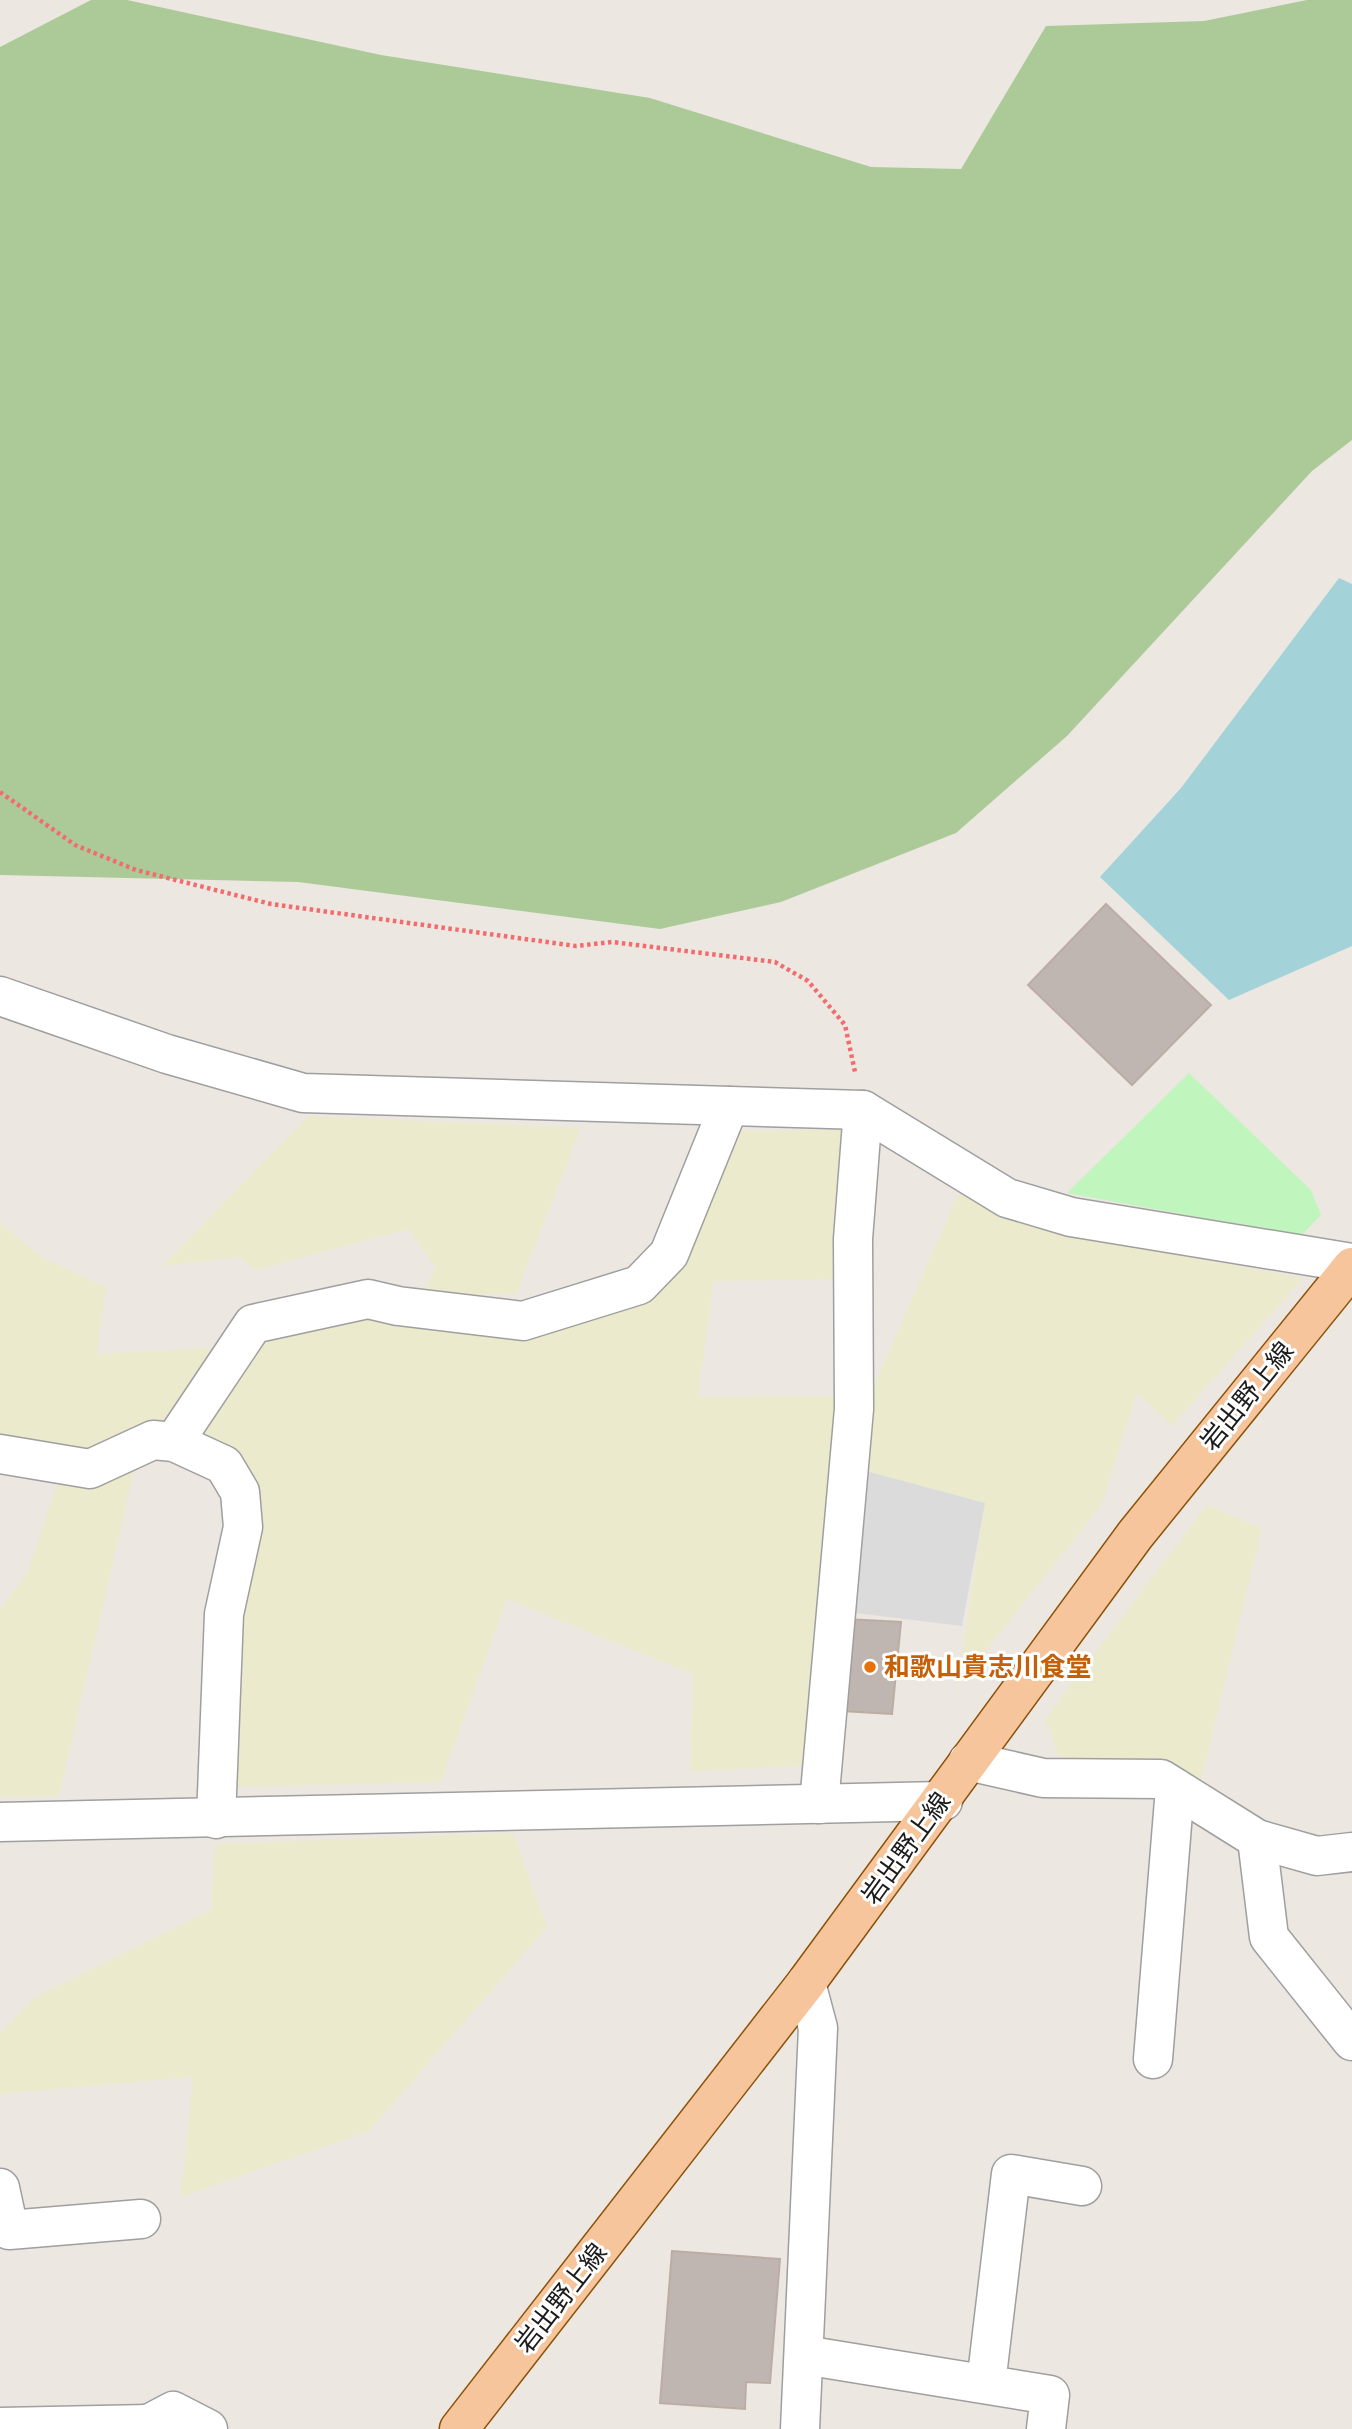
<svg xmlns="http://www.w3.org/2000/svg" width="1352" height="2429" viewBox="0 0 1352 2429" font-family="Jost,'Noto Sans JP',sans-serif">
  <style>
    .farmland { fill: #ebeacd }
    .forest { fill: #acca97 }
    .park { fill: #c0f6be }
    .parking { fill: #dbdbdb }
    .water { fill: #a3d2d8 }
    .building { fill: #c0b6b1; stroke: #bdaca4; stroke-width: 2 }
    .lines { fill: none; stroke-linecap: round; stroke-linejoin: round }
    .minor-casing { stroke: #9f9f9f; stroke-width: 41 }
    .major-casing { stroke: #8b5107; stroke-width: 41 }
    .path { stroke: #f26c6d; stroke-width: 4.5; stroke-dasharray: 3.5 3.5; stroke-linecap: butt }
    .minor { stroke: #fff; stroke-width: 38 }
    .major { stroke: #f6c59c; stroke-width: 38 }
    .food-dot { fill: #e8710a; stroke: #fff; stroke-width: 2.5 }
    .labels { text-anchor: middle; stroke-width: 6; stroke-linejoin: round; paint-order: stroke }
    .street-label { font-size: 26px; fill: #1b1b1b; stroke: #fff }
    .food-label { font-size: 26px; font-weight: bold; fill: #c56008; stroke: #fff; text-anchor: start }
  </style>
  <rect width="100%" height="100%" fill="#ece7e1"/>
  <!-- farmland -->
  <g class="farmland">
    <polygon points="309,1116 581,1128 516,1294 421,1295 436,1268 408,1229 256,1270 240,1257 162,1266"/>
    <polygon points="846,1130 839,1279 714,1281 698,1397 841,1396 813,1765 690,1771 693,1674 507,1599 441,1782 233,1787 240,1609 255,1518 190,1432 265,1337 371,1313 644,1299 681,1270 741,1131"/>
    <polygon points="958,1194 1064,1234 1303,1278 1172,1426 1137,1393 1102,1504 957,1687 985,1503 858,1469 869,1397"/>
    <polygon points="0,1223 42,1257 106,1287 97,1354 223,1347 158,1425 88,1456 0,1441"/>
    <polygon points="134,1471 59,1796 0,1797 0,1610 27,1573 56,1487"/>
    <polygon points="1207,1505 1262,1528 1201,1781 1163,1769 1062,1765 1045,1719"/>
    <polygon points="513,1833 547,1927 369,2131 181,2197 193,2077 0,2094 0,2033 35,1997 211,1910 215,1844"/>
  </g>
  <!-- forest -->
  <polygon class="forest" points="91,0 127,0 381,55 650,98 871,167 961,169 1046,26 1204,21 1307,0 1352,0 1352,440 1312,471 1067,736 956,833 781,902 660,929 298,882 0,875 0,47"/>
  <!-- park -->
  <polygon class="park" points="1189,1073 1311,1190 1321,1215 1301,1236 1067,1193"/>
  <!-- parking -->
  <polygon class="parking" points="858,1469 985,1503 962,1626 847,1612"/>
  <!-- water -->
  <polygon class="water" points="1339,578 1352,584 1352,946 1229,1000 1100,877 1181,788"/>
  <!-- building -->
  <g class="building">
    <polygon points="1106,904 1211,1005 1132,1085 1028,985"/>
    <polygon points="846,1619 901,1622 892,1714 842,1711"/>
    <polygon points="672,2251 780,2259 770,2383 746,2382 745,2409 660,2403"/>
  </g>
  <g class="lines">
    <!-- minor casing -->
    <g class="minor-casing">
      <g id="minor">
        <polyline points="0,996 167,1054 303,1093 863,1110 1007,1198 1071,1217 1352,1263"/>
        <polyline points="174,1442 253,1324 368,1299 398,1306 523,1321 639,1285 669,1254 729,1106"/>
        <polyline points="0,1454 90,1469 153,1440 174,1442 224,1465 240,1492 243,1527 224,1614 216,1819"/>
        <polyline points="968,1761 1043,1778 1161,1779 1257,1839 1317,1856 1352,1852"/>
        <polyline points="819,1804 854,1409 853,1239 863,1110"/>
        <polyline points="0,1822 943,1801"/>
        <polyline points="1257,1839 1269,1937 1352,2041"/>
        <polyline points="1153,2059 1175,1788"/>
        <polyline points="0,2188 9,2230 141,2219"/>
        <polyline points="804,2355 1050,2395 1046,2429"/>
        <polyline points="986,2384 1011,2174 1082,2186"/>
        <polyline points="0,2427 149,2424"/>
        <polyline points="139,2429 173,2411 208,2429"/>
        <polyline points="800,2429 818,2028 806,1983"/>
      </g>
    </g>
    <!-- major casing -->
    <g class="major-casing">
      <polyline id="major" points="459,2429 806,1983 1135,1535 1352,1267"/>
    </g>
    <!-- path -->
    <polyline class="path" points="0,792 75,845 136,870 271,904 576,946 612,942 775,962 808,981 845,1025 855,1072"/>
    <!-- minor -->
    <use href="#minor" class="minor"/>
    <!-- major -->
    <use href="#major" class="major"/>
  </g>
  <!-- markers -->
  <circle class="food-dot" cx="870" cy="1667" r="7"/>
  <g class="labels">
    <!-- street labels -->
    <g class="street-label">
      <text transform="translate(1247 1396) rotate(-51)" y="9">岩出野上線</text>
      <text transform="translate(906 1848) rotate(-54)" y="9">岩出野上線</text>
      <text transform="translate(561 2298) rotate(-52)" y="9">岩出野上線</text>
    </g>
    <!-- food labels -->
    <g class="food-label">
      <text x="884" y="1676">和歌山貴志川食堂</text>
    </g>
  </g>
</svg>
